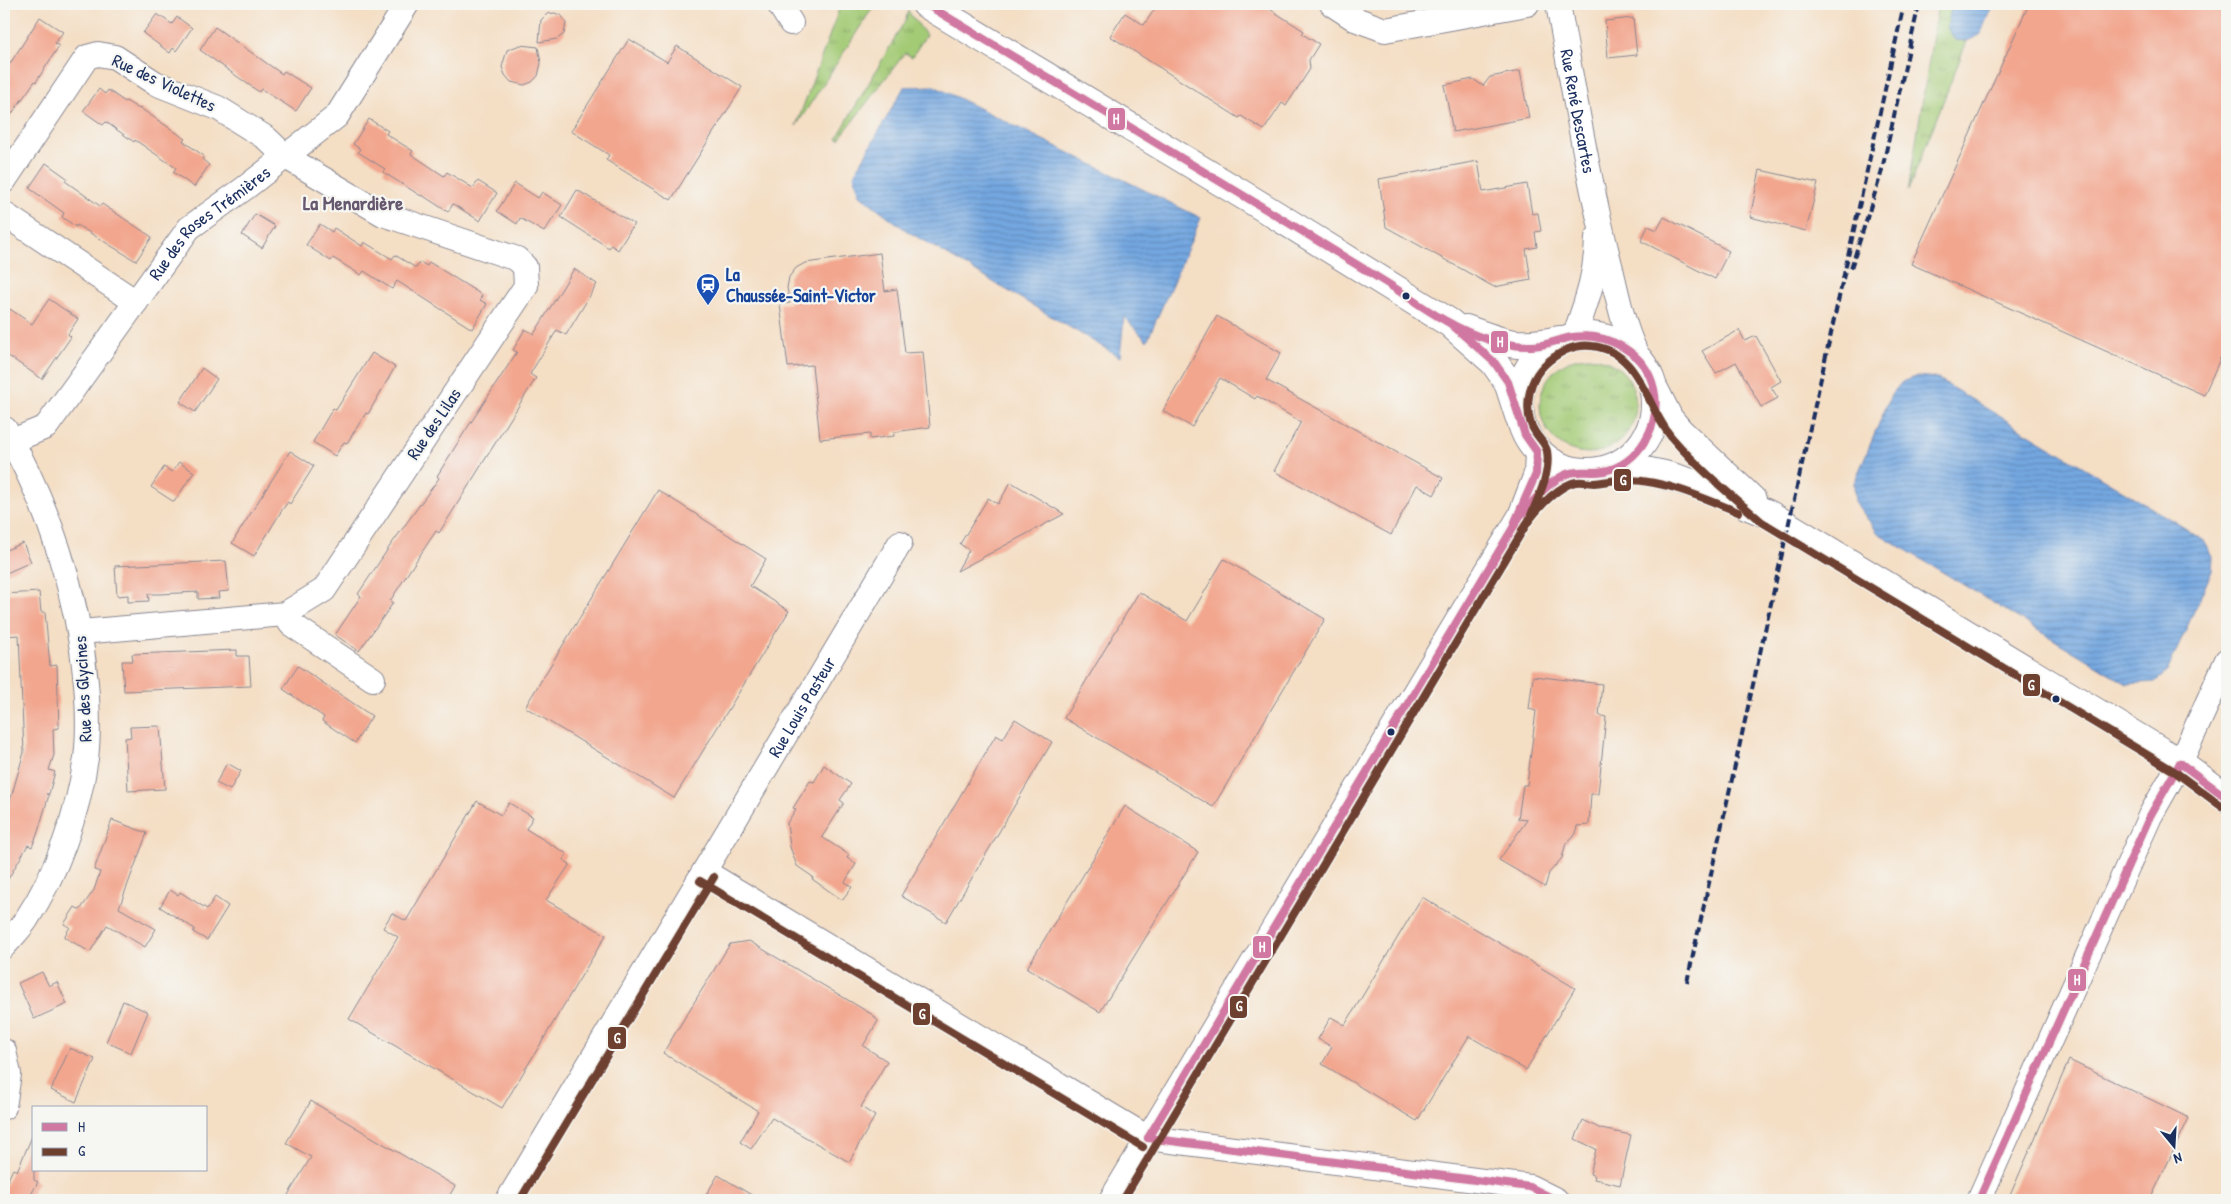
<svg xmlns="http://www.w3.org/2000/svg" width="2231" height="1204" viewBox="0 0 2231 1204" font-family="'Patrick Hand',sans-serif">
  <style>
    .grass { fill: url(#grass-tufts); stroke: #5f7c6a }
    .water { fill: url(#water-rules); stroke: #486b9f }
    .building { fill: #f2a68e }
    .lines { fill: none; stroke-linecap: round; stroke-linejoin: round }
    .street-casing { stroke: #888691; stroke-width: 26 }
    .secondary-casing { stroke: #888691; stroke-width: 30 }
    .street { stroke: #fff; stroke-width: 24 }
    .secondary { stroke: #fff; stroke-width: 28 }
    .rail { stroke: #1b2f5e; stroke-width: 4; stroke-dasharray: 8 4; stroke-linecap: butt }
    .bus-1-casing { stroke: #f6f6f2; stroke-width: 11 }
    .bus-2-casing { stroke: #f6f6f2; stroke-width: 11 }
    .bus-1 { stroke: #d178a2; stroke-width: 8 }
    .bus-2 { stroke: #6e4030; stroke-width: 8 }
    .bus-dot { fill: #1b2f5e; stroke: #f6f6f2; stroke-width: 2 }
    .labels { text-anchor: middle; stroke-width: 4.5; stroke-linejoin: round; paint-order: stroke }
    .street-label { font-size: 18px; fill: #1b2f5e; stroke: #f6f6f2 }
    .transit-label { font-size: 18px; font-weight: bold; fill: #164399; stroke: #f6f6f2; text-anchor: start }
    .quarter-label { font-size: 20px; font-weight: bold; fill: #66596f; stroke: #f6f6f2 }
    .line-badge { stroke: #f6f6f2; stroke-width: 2 }
    .badge-label { font-size: 14px; text-anchor: middle; font-weight: bold; fill: #fff }
  </style>
  <defs>
    <pattern id="grass-tufts" width="24" height="20" patternUnits="userSpaceOnUse" patternTransform="scale(1.25)"><rect width="24" height="20" fill="#a3ca75"/><path d="M3 7l-1-3M5 7V3M7 7l1-3M15 17l-1-3M17 17v-4M19 17l1-3" fill="none" stroke="#84a463"/></pattern>
    <pattern id="water-rules" width="6" height="5" patternUnits="userSpaceOnUse" patternTransform="scale(1.25)"><rect width="6" height="5" fill="#74a7e0"/><path d="M0 2.5h6" fill="none" stroke="#5e88b9"/></pattern>
  </defs>
  <rect width="100%" height="100%" fill="#f6f6f2"/>
  <filter id="ink" filterUnits="userSpaceOnUse"><feTurbulence type="fractalNoise" baseFrequency=".02" numOctaves="2"/><feDisplacementMap in="SourceGraphic" scale="10" xChannelSelector="R" yChannelSelector="G"/><feConvolveMatrix kernelMatrix="1 2 1 2 8 2 1 2 1" color-interpolation-filters="sRGB"/></filter>
  <filter id="wash" filterUnits="userSpaceOnUse"><feTurbulence type="fractalNoise" baseFrequency=".0096" numOctaves="4" result="noise"/><feDisplacementMap in="SourceGraphic" scale="20" xChannelSelector="R" yChannelSelector="G"/><feGaussianBlur stdDeviation="1.12" result="paint"/><feColorMatrix in="noise" values="0 0 0 0 0 0 0 0 0 0 0 0 0 0 0 0 0 1.4 0 .05"/><feComposite in="paint" operator="in"/></filter>
  <g filter="url(#wash)">
    <rect width="100%" height="100%" fill="#f4dec4"/>
    <!-- grass -->
    <g class="grass">
      <polygon points="841,4 875,4 796,126"/>
      <polygon points="1938,4 1952,4 1947,27 1955,40 1967,41 1908,191"/>
      <polygon points="908,11 926,35 912,57 905,53 839,139 837,138 906,19"/>
      <circle cx="1588" cy="405" r="48"/>
    </g>
    <!-- water -->
    <g class="water">
      <polygon points="1952,4 1993,4 1980,35 1967,41 1955,40 1947,27"/>
      <polygon points="934,86 1201,218 1147,341 1124,317 1120,357 907,231 860,195 854,175 904,87"/>
      <polygon points="1917,376 1936,378 2203,539 2213,557 2212,571 2167,672 2155,682 2127,684 1878,533 1855,502 1854,483 1891,395 1902,382"/>
    </g>
    <g id="blocks">
      <!-- building -->
      <g class="building">
        <polygon points="1158,4 1262,4 1304,31 1302,34 1319,44 1309,60 1310,69 1286,106 1282,103 1264,130 1241,116 1239,118 1110,36 1125,13 1144,25"/>
        <polygon points="2029,4 2227,4 2227,343 2204,395 1911,264"/>
        <polygon points="555,13 562,16 566,23 564,34 557,39 539,42 541,20 547,14"/>
        <polygon points="157,14 172,24 177,17 192,28 176,51 173,48 170,53 143,33"/>
        <polygon points="40,17 63,32 55,43 59,46 36,82 35,81 4,125 4,73"/>
        <polygon points="1633,18 1637,55 1608,58 1605,21"/>
        <polygon points="215,27 282,74 284,71 311,88 296,111 261,89 259,92 200,50"/>
        <polygon points="629,39 667,62 677,46 742,87 671,200 606,160 609,155 571,131"/>
        <polygon points="520,45 538,47 541,63 538,76 532,82 524,85 511,82 505,75 502,67 507,50"/>
        <polygon points="1520,71 1529,118 1453,132 1444,85 1473,79 1483,86 1490,77"/>
        <polygon points="99,89 105,94 108,90 125,102 126,101 139,109 140,108 177,133 185,139 183,141 204,156 202,159 209,165 194,187 173,172 176,168 135,140 134,142 106,122 103,125 83,111"/>
        <polygon points="369,119 388,131 386,134 413,151 411,154 444,176 447,172 473,188 478,181 497,193 480,221 453,204 448,212 422,195 421,196 383,172 385,169 358,152 360,149 353,144"/>
        <polygon points="1478,161 1483,192 1527,184 1532,214 1538,213 1541,231 1535,232 1537,247 1526,249 1531,280 1494,287 1386,227 1379,179"/>
        <polygon points="46,163 67,178 65,181 100,206 102,204 152,237 136,261 77,225 76,227 62,217 64,213 29,188"/>
        <polygon points="1760,170 1818,183 1806,231 1750,217"/>
        <polygon points="515,183 538,198 542,192 562,205 544,232 520,218 517,224 497,211"/>
        <polygon points="577,190 634,224 618,250 611,245 609,248 561,217"/>
        <polygon points="255,214 275,226 262,248 242,235"/>
        <polygon points="1664,217 1729,251 1715,279 1641,241 1648,226 1657,230"/>
        <polygon points="320,224 332,232 334,228 362,246 364,242 392,259 395,255 416,268 420,262 427,266 429,262 482,295 480,300 487,304 472,329 397,281 392,289 364,271 361,275 333,258 331,261 306,245"/>
        <polygon points="880,253 885,291 897,289 905,353 923,352 930,427 894,432 894,436 870,439 870,434 820,439 812,365 788,367 780,304 790,303 787,288 789,277 796,268 805,263"/>
        <polygon points="574,269 597,284 566,335 557,330 530,374 536,378 439,533 436,531 410,570 390,601 393,603 359,651 335,635 361,596 358,594 390,546 439,478 437,476 462,436 517,352 513,350 525,329 534,334"/>
        <polygon points="49,299 78,319 68,334 71,337 42,379 4,353 4,318 10,309 32,324"/>
        <polygon points="1217,316 1281,353 1266,380 1443,478 1434,495 1417,485 1391,535 1274,471 1301,422 1257,396 1255,399 1220,378 1192,427 1163,411"/>
        <polygon points="1739,330 1745,341 1756,336 1781,381 1771,387 1778,398 1761,407 1736,362 1716,373 1702,351"/>
        <polygon points="372,353 395,367 368,414 366,413 347,443 344,442 335,456 313,442 333,408 336,410"/>
        <polygon points="202,368 217,379 195,412 180,402"/>
        <polygon points="290,451 314,466 290,504 288,502 282,510 254,556 232,543"/>
        <polygon points="179,462 194,472 174,502 151,487 164,467 172,472"/>
        <polygon points="1011,482 1064,514 957,571 969,550 960,544 988,498 998,504"/>
        <polygon points="658,490 766,559 750,586 789,611 674,798 525,707"/>
        <polygon points="23,543 31,562 4,574 4,551"/>
        <polygon points="1224,559 1325,619 1213,807 1064,718 1139,592 1187,621"/>
        <polygon points="226,561 229,591 218,592 219,598 198,599 198,592 160,594 148,594 149,601 128,602 128,595 117,596 115,566"/>
        <polygon points="39,592 41,612 45,612 50,666 57,665 59,728 53,729 54,755 49,770 55,772 49,794 46,794 49,795 37,835 32,847 28,845 4,886 4,822 24,752 19,635 4,636 4,594"/>
        <polygon points="237,650 237,656 249,656 251,686 124,691 122,661 133,661 132,654"/>
        <polygon points="298,666 372,716 355,743 322,721 324,717 283,689"/>
        <polygon points="1533,676 1602,684 1599,715 1606,717 1598,794 1591,794 1589,825 1577,826 1576,834 1566,843 1562,858 1549,873 1545,887 1499,860 1527,820 1518,819 1523,785 1527,785 1536,711 1529,709"/>
        <polygon points="1015,719 1052,742 946,922 901,896 996,735 1003,739"/>
        <polygon points="160,726 165,789 128,791 125,738 131,737 130,727"/>
        <polygon points="227,763 241,771 230,790 216,783"/>
        <polygon points="824,765 851,784 840,800 844,803 822,837 849,855 847,858 856,864 845,882 852,887 842,900 812,879 813,877 797,866 790,847 787,823 796,809 793,808 810,781 814,782"/>
        <polygon points="477,801 501,815 509,803 533,817 526,829 567,854 563,860 570,864 546,900 606,935 502,1108 349,1019 398,937 383,928 392,913 406,921"/>
        <polygon points="1125,806 1198,852 1100,1012 1027,968"/>
        <polygon points="112,820 147,833 119,908 156,929 145,947 107,925 90,952 64,937 70,927 64,924 75,907 80,910 94,890 100,872 94,870"/>
        <polygon points="170,890 178,895 180,892 207,909 215,897 228,906 207,940 193,932 195,929 160,907"/>
        <polygon points="1422,897 1575,988 1526,1070 1469,1036 1417,1121 1322,1064 1332,1047 1318,1039 1331,1017 1345,1025"/>
        <polygon points="749,941 873,1015 878,1021 863,1046 887,1061 861,1107 875,1116 849,1162 772,1118 751,1149 740,1142 758,1111 663,1053 730,944"/>
        <polygon points="42,972 49,986 57,982 67,1004 34,1019 18,983"/>
        <polygon points="123,1001 148,1012 131,1053 106,1042"/>
        <polygon points="70,1048 95,1059 76,1102 51,1090"/>
        <polygon points="2069,1060 2189,1118 2150,1200 2008,1200"/>
        <polygon points="311,1101 455,1186 447,1200 285,1200 311,1157 286,1143"/>
        <polygon points="1583,1120 1601,1129 1631,1135 1620,1185 1594,1179 1595,1176 1590,1174 1596,1149 1575,1139"/>
        <polygon points="34,1132 34,1180 38,1182 28,1200 4,1200 4,1188 13,1169 17,1171"/>
        <polygon points="718,1175 760,1200 703,1200"/>
      </g>
    </g>
  </g>
  <g filter="url(#ink)">
    <use href="#blocks" fill-opacity="0" stroke="#888691" stroke-width="1"/>
    <g class="lines">
      <!-- street casing -->
      <g class="street-casing">
        <g id="street">
          <polyline points="779,4 791,23"/>
          <polyline points="1332,4 1355,19 1385,30 1527,4"/>
          <path id="s1" d="M1558 4C1574 91 1588 179 1610 265 1618 297 1623 328 1639 359"/>
          <polyline points="4,181 87,57 98,54 115,57 155,83 218,108 266,138 286,157 383,214 517,259 525,267 526,286 324,590 285,614 81,632"/>
          <polyline points="4,214 136,302"/>
          <path d="M1574 337C1587 301 1596 276 1597 238"/>
          <path id="s2" d="M12 441 46 427 189 228 245 188 337 116 407 4"/>
          <polyline points="1524,511 1555,481 1573,472"/>
          <polyline points="285,614 291,624 373,679"/>
          <polyline points="705,872 1148,1138 1530,1187 1556,1200"/>
          <path d="M4 946C11 938 20 929 26 920 57 873 78 814 86 758 89 734 88 707 86 683 78 594 49 506 5 429"/>
          <polyline points="4,1051 9,1074 4,1107"/>
          <path id="s3" d="M508 1200 900 543"/>
          <polyline points="1111,1200 1520,516 1536,474 1537,452"/>
          <polyline points="1979,1200 2150,816 2180,763 2227,660"/>
        </g>
      </g>
      <!-- secondary casing -->
      <g class="secondary-casing">
        <g id="secondary">
          <polyline points="926,4 1253,201 1450,323 1494,362 1508,382 1519,416"/>
          <path d="M1466 329C1505 344 1518 349 1560 340"/>
          <circle cx="1587" cy="404" r="68"/>
          <polyline points="1655,391 1669,419 1680,432 1752,500"/>
          <path d="M1607 470C1616 470 1626 469 1635 470 1679 474 1727 497 1768 514L2180 763 2227 798"/>
        </g>
      </g>
      <!-- street -->
      <use href="#street" class="street"/>
      <!-- secondary -->
      <use href="#secondary" class="secondary"/>
      <!-- rail -->
      <g class="rail">
        <polyline points="1851,268 1881,174 1919,4"/>
        <polyline points="1687,982 1904,4"/>
      </g>
      <!-- bus-1 casing -->
      <g class="bus-1-casing">
        <g id="bus-1">
          <path d="M926 4C1052 80 1177 156 1302 231 1332 250 1363 268 1393 287 1410 298 1427 311 1446 321 1470 335 1503 347 1532 346 1546 346 1559 339 1573 337 1608 332 1646 353 1654 389 1662 424 1639 464 1604 471 1591 474 1579 469 1567 474 1547 482 1534 501 1520 516L1148 1138"/>
          <polyline points="1451,324 1494,362 1508,382 1525,435 1537,452 1536,474 1514,524"/>
          <polyline points="2180,763 2227,798"/>
          <polyline points="1148,1138 1530,1187 1556,1200"/>
          <polyline points="1979,1200 2150,816 2180,763"/>
        </g>
      </g>
      <!-- bus-2 casing -->
      <g class="bus-2-casing">
        <g id="bus-2">
          <path d="M1522 530C1534 513 1551 491 1572 483 1579 480 1587 483 1594 483 1606 482 1617 479 1629 480 1666 481 1704 498 1738 512"/>
          <polyline points="700,881 1143,1147"/>
          <polyline points="520,1200 714,877"/>
          <path d="M1123 1200 1529 520C1537 499 1551 475 1547 451 1545 443 1539 439 1535 432 1526 419 1527 398 1532 384 1538 368 1552 357 1566 350 1575 346 1584 345 1592 346 1641 351 1646 409 1673 439 1700 470 1732 496 1762 522L2174 771 2221 806"/>
        </g>
      </g>
      <!-- bus-1 -->
      <use href="#bus-1" class="bus-1"/>
      <!-- bus-2 -->
      <use href="#bus-2" class="bus-2"/>
    </g>
  </g>
  <!-- icons -->
  <defs>
    <g id="station-pin" transform="scale(1.25)"><path d="M0 17L-7.5 6A9.5 9.5 0 1 1 7.5 6Z" fill="#1a4fb4" stroke="#f6f6f2"/><path d="M-3-6H3Q5-6 5-4V2Q5 4 3 4L4.5 6H3L1.5 4h-3L-3 6H-4.5L-3 4Q-5 4-5 2V-4Q-5-6-3-6ZM-3.5-4v3h7v-3ZM-3.5 1v1.5H-2V1ZM2 1v1.5H3.5V1Z" fill="#fff"/></g>
  </defs>
  <g fill-rule="evenodd">
    <use href="#station-pin" x="708" y="285"/>
  </g>
  <!-- markers -->
  <g class="bus-dot">
    <circle cx="1406" cy="296" r="4.5"/>
    <circle cx="2056" cy="699" r="4.5"/>
    <circle cx="1391" cy="732" r="4.5"/>
  </g>
  <g class="labels">
    <!-- street labels -->
    <g class="street-label">
      <text transform="translate(164 83) rotate(25)" y="6">Rue des Violettes</text>
      <text dy="6" stroke="none"><textPath href="#s1" startOffset="109">Rue René Descartes</textPath></text>
      <text dy="6" stroke="none"><textPath href="#s2" startOffset="300">Rue des Roses Trémières</textPath></text>
      <text transform="translate(434 424) rotate(-56)" y="6">Rue des Lilas</text>
      <text transform="translate(83 689) rotate(-93)" y="6">Rue des Glycines</text>
      <text dy="6" stroke="none"><textPath href="#s3" startOffset="574">Rue Louis Pasteur</textPath></text>
    </g>
    <!-- transit labels -->
    <g class="transit-label">
      <text x="726" y="281">La<tspan x="726" dy="21">Chaussée-Saint-Victor</tspan></text>
    </g>
    <!-- quarter labels -->
    <g class="quarter-label">
      <text x="353" y="210">La Menardière</text>
    </g>
  </g>
  <g class="line-badge">
    <rect x="1107" y="107" width="19" height="24" rx="5" fill="#d178a2"/>
    <rect x="1490" y="330" width="19" height="24" rx="5" fill="#d178a2"/>
    <rect x="1613" y="468" width="19" height="24" rx="5" fill="#6e4030"/>
    <rect x="2022" y="673" width="19" height="24" rx="5" fill="#6e4030"/>
    <rect x="1252" y="935" width="20" height="24" rx="5" fill="#d178a2"/>
    <rect x="2067" y="968" width="20" height="24" rx="5" fill="#d178a2"/>
    <rect x="1229" y="995" width="19" height="24" rx="5" fill="#6e4030"/>
    <rect x="912" y="1002" width="19" height="24" rx="5" fill="#6e4030"/>
    <rect x="607" y="1026" width="20" height="24" rx="5" fill="#6e4030"/>
  </g>
  <g class="badge-label">
    <text x="1116" y="124">H</text>
    <text x="1500" y="347">H</text>
    <text x="1623" y="485">G</text>
    <text x="2031" y="690">G</text>
    <text x="1262" y="952">H</text>
    <text x="2077" y="985">H</text>
    <text x="1239" y="1011">G</text>
    <text x="922" y="1019">G</text>
    <text x="617" y="1043">G</text>
  </g>
  <!-- margin -->
  <rect width="2231" height="1204" fill="none" stroke="#f6f6f2" stroke-width="20"/>
  <!-- legend -->
  <rect x="32" y="1106" width="175" height="65" fill="#f6f6f2" stroke="#9ea6b7"/>
  <rect x="42" y="1123" width="25" height="8" fill="#d178a2" stroke="#9ea6b7"/>
  <text x="78" y="1132" font-size="15" fill="#1b2f5e">H</text>
  <rect x="42" y="1148" width="25" height="8" fill="#6e4030" stroke="#9ea6b7"/>
  <text x="78" y="1156" font-size="15" fill="#1b2f5e">G</text>
  <!-- north arrow -->
  <g transform="translate(2174 1146) rotate(162)" stroke="#f6f6f2" stroke-width="4" paint-order="stroke">
  <path d="M0-4L9 19L0 12L-9 19Z" fill="#1b2f5e"/>
  <text y="-8" font-size="14" font-weight="bold" text-anchor="middle" fill="#1b2f5e">N</text>
  </g>
</svg>
